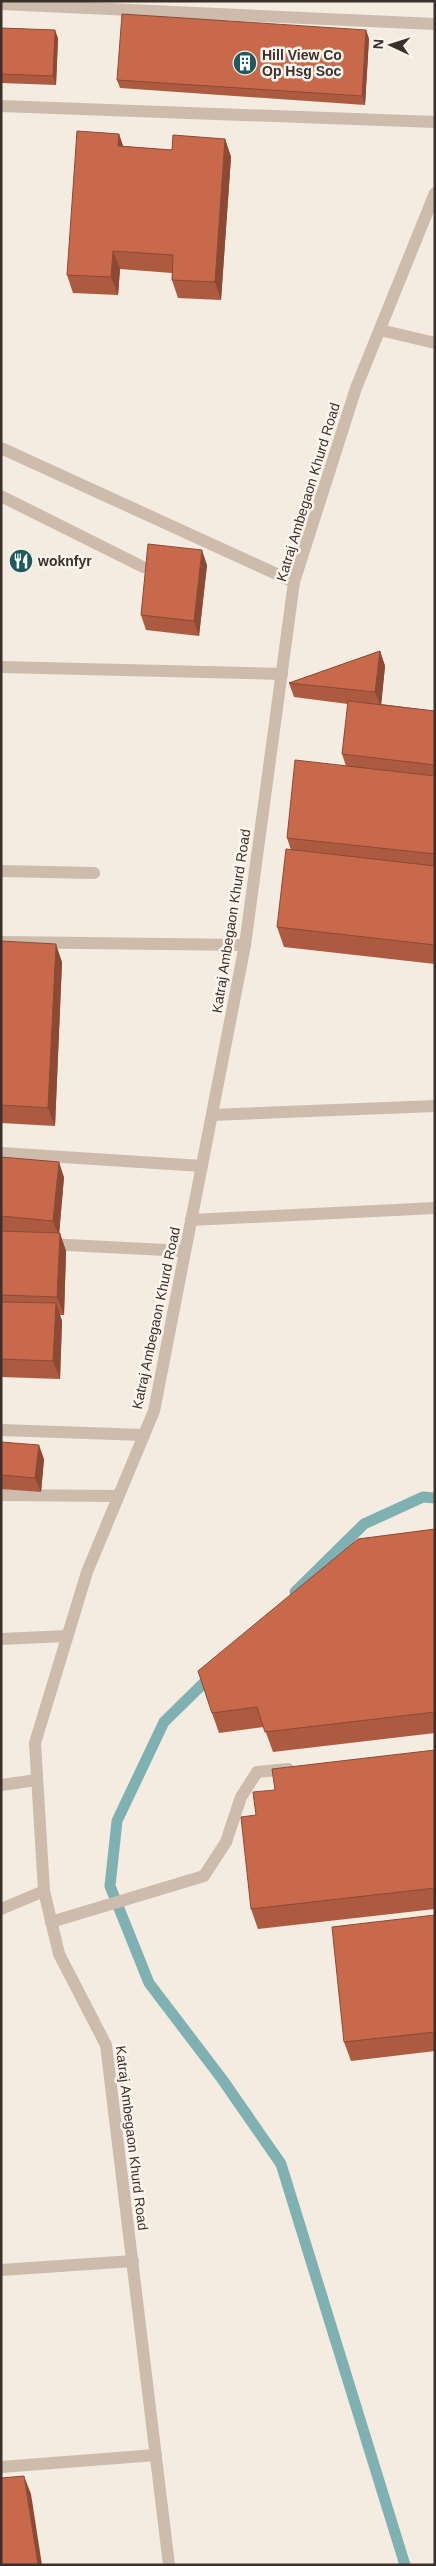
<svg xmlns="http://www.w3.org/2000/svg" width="436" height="2566" viewBox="0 0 436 2566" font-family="Helvetica,sans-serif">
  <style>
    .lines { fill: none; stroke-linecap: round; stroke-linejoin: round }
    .stream { stroke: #7fb0b2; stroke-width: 11 }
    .service { stroke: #cdbbac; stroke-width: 12 }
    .minor { stroke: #cdbbac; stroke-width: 12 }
    .tertiary { stroke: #cdbbac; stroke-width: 12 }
    .wall { fill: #ac5a40 }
    .shaded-wall { fill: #8c4a34 }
    .building { fill: #c8694b; stroke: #8c4a34 }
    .labels { text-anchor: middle; stroke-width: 5; stroke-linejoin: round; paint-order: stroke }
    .poi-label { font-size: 14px; font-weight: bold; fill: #3b302b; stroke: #fbf5ee; text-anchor: start }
    .street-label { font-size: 14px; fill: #3b302b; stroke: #fbf5ee }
  </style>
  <rect width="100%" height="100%" fill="#f4ebe1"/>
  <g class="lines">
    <!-- stream -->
    <g class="stream">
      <polyline points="295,1592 364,1524 423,1497 435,1498"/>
      <polyline points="213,1674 164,1722 117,1821 110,1886 149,1983 222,2079 281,2164 405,2565"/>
    </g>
    <!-- service -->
    <g class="service">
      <polyline points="1,4 435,24"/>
      <polyline points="1,106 435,122"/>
      <polyline points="380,330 435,343"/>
      <polyline points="1,496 143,567"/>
      <polyline points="1,667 282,674"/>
      <polyline points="1,871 94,873"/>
      <polyline points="1,1153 202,1166"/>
      <polyline points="48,1244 185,1251"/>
      <polyline points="1,1430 144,1435"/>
      <polyline points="1,1495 118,1496"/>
      <polyline points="51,1922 204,1876 226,1842 241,1797 257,1772 288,1769"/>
      <polyline points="1,2270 133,2261"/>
    </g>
    <!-- minor -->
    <g class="minor">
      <polyline points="1,448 294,582"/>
      <polyline points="1,942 245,945"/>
      <polyline points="212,1115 435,1106"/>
      <polyline points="191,1220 435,1208"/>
      <polyline points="1,1639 67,1636"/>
      <polyline points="1,1785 37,1780"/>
      <polyline points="1,1909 44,1891"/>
      <polyline points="1,2467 156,2455"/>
    </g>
    <!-- tertiary -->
    <polyline class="tertiary" points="169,2565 106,2045 59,1954 44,1891 35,1743 87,1572 154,1411 245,945 294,582 356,388 435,193"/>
  </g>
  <!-- wall -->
  <g class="wall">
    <polygon points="1,28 58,38 56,85 1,83"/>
    <polygon points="366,30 369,39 365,105 120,88 117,80"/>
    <polygon points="119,134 123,146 172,150 225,139 231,157 221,300 178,298 172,280 172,273 120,269 118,295 73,293 67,275"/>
    <polygon points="207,565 199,636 146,630 141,615"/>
    <polygon points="380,651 385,666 381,704 435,711 435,964 284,947 277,927 291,850 287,838 346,766 342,754 348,704 294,697 289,683"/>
    <polygon points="1,941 62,962 55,1126 1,1123"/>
    <polygon points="1,1157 64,1177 59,1233 66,1251 64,1315 60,1315 62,1321 60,1379 1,1377"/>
    <polygon points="1,1442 44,1459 41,1492 1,1489"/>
    <polygon points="435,1529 435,1733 273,1752 264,1727 219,1733 212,1713"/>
    <polygon points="435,1750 435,1909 258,1929 251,1909 256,1815 275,1790"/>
    <polygon points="435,1915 435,2051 351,2061 344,2042"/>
  </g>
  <!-- shaded-wall -->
  <g class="shaded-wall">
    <polygon points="55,30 58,38 56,85 53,76"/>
    <polygon points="366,30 369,39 365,105 362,96"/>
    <polygon points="119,134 125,152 118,146"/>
    <polygon points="225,139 231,157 221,300 215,282"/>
    <polygon points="113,251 120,269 118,295 111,277"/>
    <polygon points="202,550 207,565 199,636 194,621"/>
    <polygon points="380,651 385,666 381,707 375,692"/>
    <polygon points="56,944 62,962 55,1126 48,1108"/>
    <polygon points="59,1162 64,1177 59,1236 53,1221"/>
    <polygon points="60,1233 66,1251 64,1315 57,1297"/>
    <polygon points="56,1303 62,1321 60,1379 53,1361"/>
    <polygon points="39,1445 44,1459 41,1492 35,1478"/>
    <polygon points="24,2476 31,2494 42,2565 38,2565"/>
  </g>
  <!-- building -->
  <g class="building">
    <polygon points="122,14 366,30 362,96 117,80"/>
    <polygon points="1,28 55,30 53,76 1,74"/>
    <polygon points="77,131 119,134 118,146 172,150 173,135 225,139 215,282 172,280 173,255 113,251 111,277 67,275"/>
    <polygon points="148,544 202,550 194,621 141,615"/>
    <polygon points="380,651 375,692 289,683"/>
    <polygon points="348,701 435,711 435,765 342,754"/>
    <polygon points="295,760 435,776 435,854 287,838"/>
    <polygon points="286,849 435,866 435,945 277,927"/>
    <polygon points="1,941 56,944 48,1108 1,1105"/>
    <polygon points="1,1157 59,1162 53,1221 1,1216"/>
    <polygon points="1,1231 60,1233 57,1297 1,1295"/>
    <polygon points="1,1302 56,1303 53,1361 1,1359"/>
    <polygon points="1,1442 39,1445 35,1478 1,1475"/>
    <polygon points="435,1529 435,1712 265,1732 257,1707 212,1713 198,1671 358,1539"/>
    <polygon points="435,1750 435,1888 251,1909 241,1817 256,1815 253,1792 275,1790 272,1769"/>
    <polygon points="435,1915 435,2032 344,2042 332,1927"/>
    <polygon points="24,2476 38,2565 1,2565 1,2478"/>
  </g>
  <!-- icons -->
  <defs>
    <g id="building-disc" transform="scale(1.25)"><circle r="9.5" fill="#1f5a5e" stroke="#fbf5ee"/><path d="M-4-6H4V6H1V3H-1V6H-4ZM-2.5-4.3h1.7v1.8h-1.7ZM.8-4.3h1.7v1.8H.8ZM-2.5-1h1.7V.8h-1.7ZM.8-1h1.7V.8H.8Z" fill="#fff"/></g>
    <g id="restaurant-disc" transform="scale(1.25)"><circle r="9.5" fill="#1f5a5e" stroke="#fbf5ee"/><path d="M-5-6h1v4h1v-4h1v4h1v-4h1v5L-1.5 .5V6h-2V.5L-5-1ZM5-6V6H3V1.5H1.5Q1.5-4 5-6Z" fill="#fff"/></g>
  </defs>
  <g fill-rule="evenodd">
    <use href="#building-disc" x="245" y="63"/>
    <use href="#restaurant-disc" x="21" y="561"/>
  </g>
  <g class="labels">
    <!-- poi labels -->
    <g class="poi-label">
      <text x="262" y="60">Hill View Co<tspan x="262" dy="16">Op Hsg Soc</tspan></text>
      <text x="38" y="566">woknfyr</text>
    </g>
    <!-- street labels -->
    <g class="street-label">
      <text transform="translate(308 492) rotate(-73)" y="5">Katraj Ambegaon Khurd Road</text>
      <text transform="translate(231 921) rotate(-81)" y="5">Katraj Ambegaon Khurd Road</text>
      <text transform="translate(156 1318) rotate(-78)" y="5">Katraj Ambegaon Khurd Road</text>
      <text transform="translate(132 2138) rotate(83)" y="5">Katraj Ambegaon Khurd Road</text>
    </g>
  </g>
  <!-- border -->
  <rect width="436" height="2566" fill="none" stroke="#3b302b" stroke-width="5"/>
  <!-- north arrow -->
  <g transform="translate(391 45) rotate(274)" stroke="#fbf5ee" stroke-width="4" paint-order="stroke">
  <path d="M0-4L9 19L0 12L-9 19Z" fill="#3b302b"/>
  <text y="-8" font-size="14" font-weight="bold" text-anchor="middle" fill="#3b302b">N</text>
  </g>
</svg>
